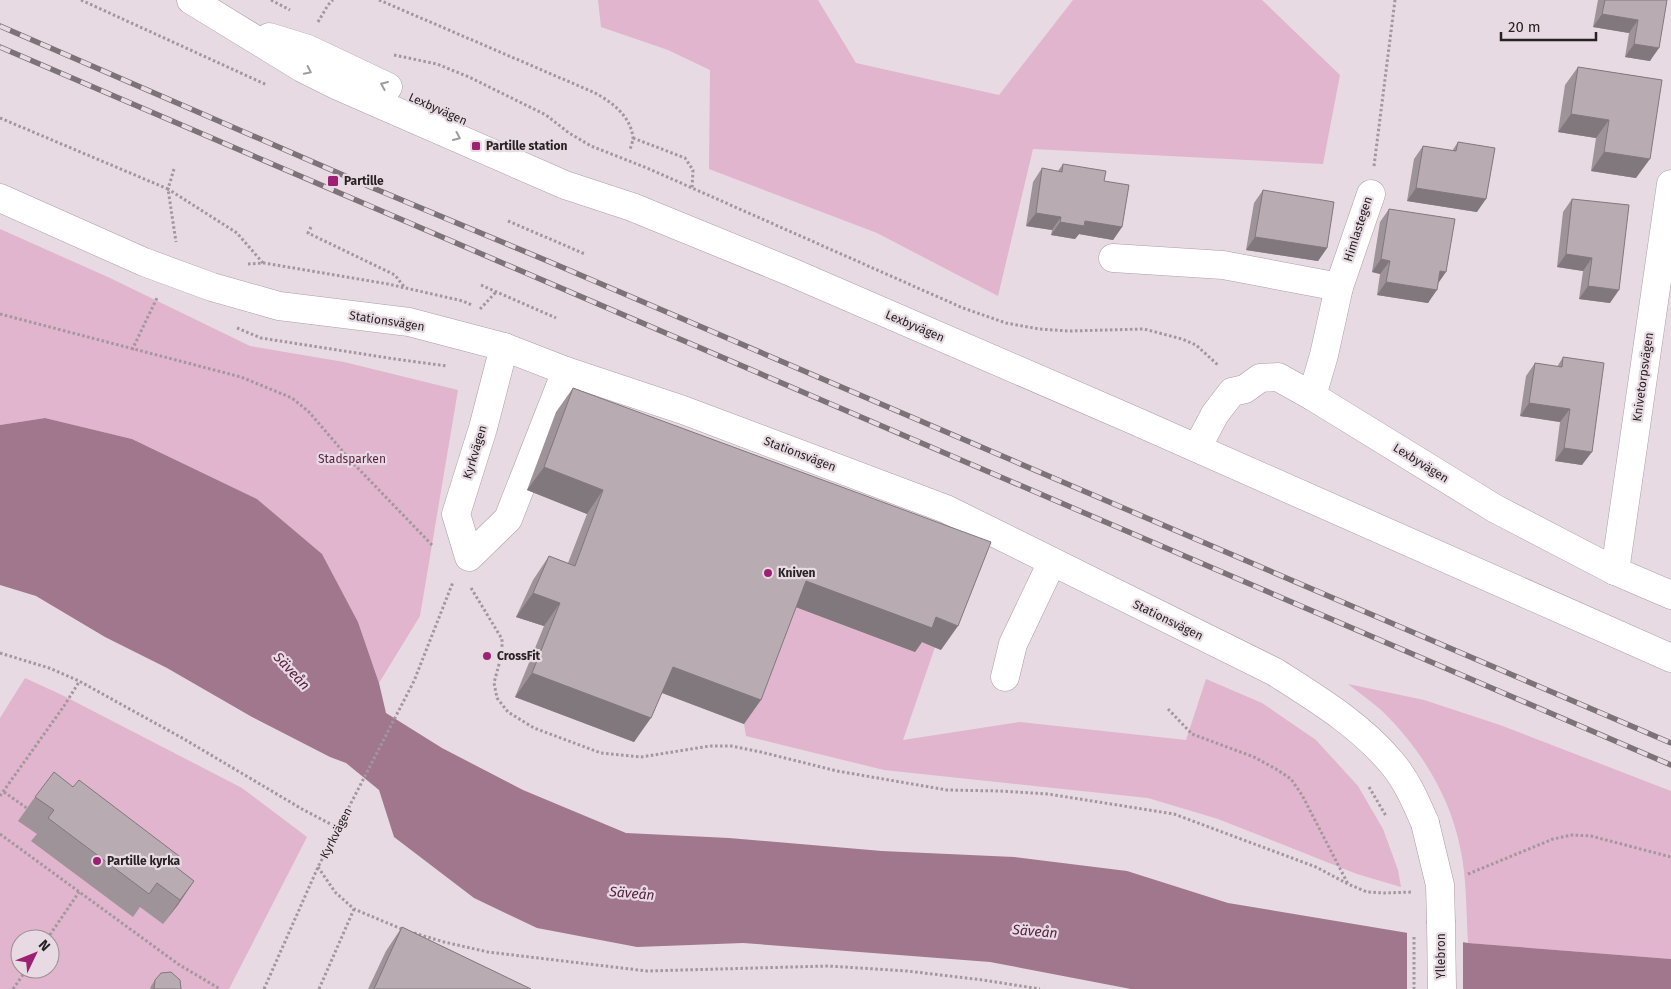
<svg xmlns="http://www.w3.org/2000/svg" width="1671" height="989" viewBox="0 0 1671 989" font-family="'Fira Sans',sans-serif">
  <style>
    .green { fill: #e0b5cd; fill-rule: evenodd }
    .water { fill: #a1778e }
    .pier { fill: #e8dae2 }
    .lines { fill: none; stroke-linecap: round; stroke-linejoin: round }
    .minor-casing { stroke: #ab9da4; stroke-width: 29 }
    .path { stroke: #a2979d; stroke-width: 3; stroke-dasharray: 2.5 2.5; stroke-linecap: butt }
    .minor { stroke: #fff; stroke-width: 28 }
    .rail-casing { stroke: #7c7378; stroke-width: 5.5 }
    .rail { stroke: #e8dae2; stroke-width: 4; stroke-dasharray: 11; stroke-linecap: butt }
    .minor-bridge-casing { stroke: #ab9da4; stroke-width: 29; stroke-linecap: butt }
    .path-bridge { stroke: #a2979d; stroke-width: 3; stroke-dasharray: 2.5 2.5; stroke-linecap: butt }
    .minor-bridge { stroke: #fff; stroke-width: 28 }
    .wall { fill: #9e9399 }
    .shaded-wall { fill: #81787d }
    .building { fill: #b8abb2; stroke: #81787d }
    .oneway { stroke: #9e9c9c }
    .poi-dot { fill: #9e2075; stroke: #e8dae2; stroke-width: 2 }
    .labels { text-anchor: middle; stroke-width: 4.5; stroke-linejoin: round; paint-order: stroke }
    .street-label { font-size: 12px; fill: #272224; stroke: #e8dae2 }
    .poi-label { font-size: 12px; font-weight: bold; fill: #272224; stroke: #e8dae2; text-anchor: start }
    .park-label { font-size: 12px; fill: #592344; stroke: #e8dae2 }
    .water-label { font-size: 14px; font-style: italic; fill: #572143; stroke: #e8dae2 }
  </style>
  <rect width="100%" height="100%" fill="#e8dae2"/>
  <!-- green -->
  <g class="green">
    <polygon points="598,0 818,0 856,63 999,95 1073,0 1262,0 1340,75 1323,164 1033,149 998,296 877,233 709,169 710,70 668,50 601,27"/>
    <polygon points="0,229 110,278 250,346 344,362 458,390 420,616 379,683 358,622 322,555 257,499 132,439 45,418 0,425"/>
    <polygon points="790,605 915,652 919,641 935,647 903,740 1020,722 1186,740 1206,679 1262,703 1316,740 1358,786 1383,829 1398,870 1401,887 1357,874 1218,819 1148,798 884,770 746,736 744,724"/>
    <path d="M25 678 62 695 242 788 307 837 229 989H0V718ZM20 939H50V969H20Z"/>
    <path d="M1348 684 1424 700 1500 725 1671 791V959L1468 943C1466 911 1467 878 1460 847 1450 796 1419 746 1381 710 1371 701 1359 693 1348 684Z"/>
  </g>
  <!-- water -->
  <polygon class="water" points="45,418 132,439 257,499 322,554 358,622 379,683 386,713 442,748 523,790 626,833 729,838 882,851 1014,857 1127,871 1228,903 1468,943 1671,959 1671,989 1131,989 990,962 743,943 637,947 537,928 474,898 394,837 379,790 346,763 330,757 252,717 167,668 105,637 36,596 0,585 0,425"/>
  <!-- pier -->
  <polygon class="pier" points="1407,930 1463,939 1463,989 1407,989"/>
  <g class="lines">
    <!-- minor casing -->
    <g class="minor-casing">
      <g id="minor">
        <polyline points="191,0 302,68 338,86 565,185 632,207 791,272 1133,420 1671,658"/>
        <polyline points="269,37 308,49 388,87"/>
        <path d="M0 198 144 262 212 287 279 306 409 322 504 347 566 371 683 410 946 509 1275 672C1317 699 1359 724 1391 762 1406 779 1416 802 1425 823"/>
        <polyline points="1113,258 1223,265 1339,287"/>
        <polyline points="504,347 483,428 456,514 469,557 508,519 566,371"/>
        <polyline points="1312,396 1324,355 1339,287 1371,194"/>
        <polyline points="1197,448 1215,414 1232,392 1245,389 1260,378 1278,377 1312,396 1494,508 1615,571 1671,595"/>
        <polyline points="1615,571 1671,184"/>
        <polyline points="1005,677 1013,644 1052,562"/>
        <polyline points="1441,923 1442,989"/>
      </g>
    </g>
    <!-- path -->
    <g class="path">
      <polyline points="81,0 267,85"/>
      <polyline points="271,0 290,10"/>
      <path d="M379 0 593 92C611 101 631 116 633 138 633 141 631 146 630 150"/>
      <polyline points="318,22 328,5 333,0"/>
      <polyline points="394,55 437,64 469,77 546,115 569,133 591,146 647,168 963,308 1006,323 1039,329 1069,331 1144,329 1182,339 1196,345 1219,366"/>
      <polyline points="0,118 168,189 176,242"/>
      <polyline points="633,138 685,158 693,170 692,189"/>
      <polyline points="1374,166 1395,0"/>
      <polyline points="174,169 168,189 237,233 263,263"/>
      <polyline points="508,221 585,254"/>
      <polyline points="311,227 308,233 395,275 405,288"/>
      <polyline points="248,264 264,263 388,284 463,301 472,305"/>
      <polyline points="481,285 556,318"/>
      <polyline points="480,309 497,291"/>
      <polyline points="0,314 241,377 292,398 309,412 352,462 433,546"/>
      <polyline points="237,328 261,338 395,359 447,366"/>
      <polyline points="132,350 157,298"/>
      <polyline points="471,588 502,639 502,653 494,683 497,698 508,712 534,728 601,753 641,757 710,746 731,746 761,752 837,771 947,790 1000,791 1048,794 1174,814 1316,867 1348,884 1367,892 1385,893 1412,892"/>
      <polyline points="0,653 49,668 79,681 184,739 302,809 338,828"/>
      <polyline points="1168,709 1192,734 1254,757 1276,769 1291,779 1302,795 1348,884"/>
      <polyline points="1369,787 1386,816"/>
      <polyline points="4,792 28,809"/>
      <polyline points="0,796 64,706 79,682"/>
      <polyline points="0,834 178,964 220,989"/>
      <polyline points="318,867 335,892 354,909 404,930"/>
      <polyline points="1468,874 1553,839 1572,835 1591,836 1671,857"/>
      <polyline points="414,933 444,942 488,952 647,971 828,966 907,971 983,980 1040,989"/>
      <polyline points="47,939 79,892"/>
      <polyline points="13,989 27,969"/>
      <polyline points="264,989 318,867 414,681 453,582"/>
      <polyline points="319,989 354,909"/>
    </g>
    <!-- minor -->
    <use href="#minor" class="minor"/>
    <!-- rail casing -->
    <g class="rail-casing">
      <g id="rail">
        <polyline points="0,26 366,185 550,262 1671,743"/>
        <polyline points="0,47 1671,765"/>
      </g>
    </g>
    <!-- rail -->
    <use href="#rail" class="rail"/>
    <!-- minor-bridge casing -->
    <g class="minor-bridge-casing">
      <polyline id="minor-bridge" points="1425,823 1440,885 1441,923"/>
    </g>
    <!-- path-bridge -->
    <polyline class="path-bridge" points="1414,937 1414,989"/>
    <!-- minor-bridge -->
    <use href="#minor-bridge" class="minor-bridge"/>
  </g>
  <!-- wall -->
  <g class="wall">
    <polygon points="1598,0 1667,0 1650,61 1625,57 1629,33 1593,27"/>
    <polygon points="1578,67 1662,80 1636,178 1591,171 1596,138 1558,132 1565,85"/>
    <polygon points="1458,142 1477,212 1407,201 1414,159 1423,146 1452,151"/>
    <polygon points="1063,164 1104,181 1122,227 1113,240 1079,234 1075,239 1051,235 1052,230 1026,226 1033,182 1042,168 1058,171"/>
    <polygon points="1263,190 1327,248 1318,261 1246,250 1254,203"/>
    <polygon points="1572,199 1610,303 1579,299 1583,271 1557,267 1563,212"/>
    <polygon points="1389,209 1438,285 1428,303 1377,295 1380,274 1372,272 1380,222"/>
    <polygon points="1563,357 1582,465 1555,461 1560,422 1520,416 1526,376 1535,363 1557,367"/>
    <polygon points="573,388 941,650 922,642 915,652 796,607 744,724 662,693 634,742 515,697 544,626 516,617 533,580 549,556 568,563 587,514 527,490 556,412"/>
    <polygon points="73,787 194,881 163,924 140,907 133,917 31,841 37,834 18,821 35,797"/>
    <polygon points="402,927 531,989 368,989 386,951"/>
    <polygon points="155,980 181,989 150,989 151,986"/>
  </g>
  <!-- shaded-wall -->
  <g class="shaded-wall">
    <polygon points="1602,14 1638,20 1629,33 1593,27"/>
    <polygon points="1634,44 1659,48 1650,61 1625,57"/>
    <polygon points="1571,114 1609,120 1596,138 1558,132"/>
    <polygon points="1604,152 1650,159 1636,178 1591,171"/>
    <polygon points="1416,188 1486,199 1477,212 1407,201"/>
    <polygon points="1036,213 1061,217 1052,230 1026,226"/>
    <polygon points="1085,221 1122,227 1113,240 1079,234 1075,239 1051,235 1060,222"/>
    <polygon points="1255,237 1327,248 1318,261 1246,250"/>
    <polygon points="1566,254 1592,258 1583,271 1557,267"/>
    <polygon points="1381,259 1390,261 1380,274 1372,272"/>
    <polygon points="1440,271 1446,272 1437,285"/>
    <polygon points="1386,282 1437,290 1428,303 1377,295"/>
    <polygon points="1588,286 1619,290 1610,303 1579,299"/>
    <polygon points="1529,403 1570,409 1560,422 1520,416"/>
    <polygon points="1564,448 1592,452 1582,465 1555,461"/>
    <polygon points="544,467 603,490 587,514 527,490"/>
    <polygon points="806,581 936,617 958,626 941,650 922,642 915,652 790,605"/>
    <polygon points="533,593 560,603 544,626 516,617"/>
    <polygon points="673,667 761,700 744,724 657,691"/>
    <polygon points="532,673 651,718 634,742 515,697"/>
    <polygon points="194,881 178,905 163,924 180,900"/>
  </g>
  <!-- building -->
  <g class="building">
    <polygon points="1605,0 1667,0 1659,48 1634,44 1638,20 1602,14"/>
    <polygon points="1578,67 1662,80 1650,159 1604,152 1609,120 1571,114"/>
    <polygon points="1458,142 1495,148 1486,199 1416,188 1423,146 1456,151"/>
    <polygon points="1063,164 1106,171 1104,181 1129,185 1122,227 1085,221 1084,226 1060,222 1061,217 1036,213 1042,168 1062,172"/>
    <polygon points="1263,190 1334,202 1327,248 1255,237"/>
    <polygon points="1572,199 1629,205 1619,290 1588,286 1592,258 1566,254"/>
    <polygon points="1389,209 1455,219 1446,272 1440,271 1437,290 1386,282 1390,261 1381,259"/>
    <polygon points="1563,357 1604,363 1592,452 1564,448 1570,409 1529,403 1535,363 1562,367"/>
    <polygon points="573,388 991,542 958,626 936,617 932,628 806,581 761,700 673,667 651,718 532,673 560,603 533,593 549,556 575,566 603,490 544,467"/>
    <polygon points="54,772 73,787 79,780 179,856 172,864 194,881 180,900 157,883 149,894 48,818 54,810 35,797"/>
    <polygon points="402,927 531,989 374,989"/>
    <polygon points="171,972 180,980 181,989 154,989 155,980 161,973"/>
  </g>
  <!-- one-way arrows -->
  <defs><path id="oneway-chevron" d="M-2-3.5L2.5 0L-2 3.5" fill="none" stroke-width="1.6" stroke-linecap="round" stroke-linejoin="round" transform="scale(1.25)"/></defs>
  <g class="oneway">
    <use href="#oneway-chevron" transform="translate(308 71) rotate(26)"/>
    <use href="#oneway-chevron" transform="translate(384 85) rotate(-157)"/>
    <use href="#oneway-chevron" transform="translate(457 137) rotate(24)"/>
  </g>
  <!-- markers -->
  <g class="poi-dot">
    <rect x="471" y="141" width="10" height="10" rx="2.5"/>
    <rect x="327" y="175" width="12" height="12" rx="2.5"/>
    <circle cx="768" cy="573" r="5"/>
    <circle cx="487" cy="656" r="5"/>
    <circle cx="97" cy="861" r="5"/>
  </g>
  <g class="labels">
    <!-- street labels -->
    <g class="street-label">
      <text transform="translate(438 109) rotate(24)" y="4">Lexbyvägen</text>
      <text transform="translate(1358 229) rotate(-72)" y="4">Himlastegen</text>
      <text transform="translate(387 321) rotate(9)" y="4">Stationsvägen</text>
      <text transform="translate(915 326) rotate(23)" y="4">Lexbyvägen</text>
      <text transform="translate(1643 377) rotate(-82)" y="4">Knivetorpsvägen</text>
      <text transform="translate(475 452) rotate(-73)" y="4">Kyrkvägen</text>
      <text transform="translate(800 454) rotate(21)" y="4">Stationsvägen</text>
      <text transform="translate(1421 463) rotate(32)" y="4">Lexbyvägen</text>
      <text transform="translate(1168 620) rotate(26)" y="4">Stationsvägen</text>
      <text transform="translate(336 833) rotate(-63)" y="4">Kyrkvägen</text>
      <text transform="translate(1441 956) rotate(-90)" y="4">Yllebron</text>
    </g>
    <!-- poi labels -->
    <g class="poi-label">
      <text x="486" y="150">Partille station</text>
      <text x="344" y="185">Partille</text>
      <text x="778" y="577">Kniven</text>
      <text x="497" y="660">CrossFit</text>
      <text x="107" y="865">Partille kyrka</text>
    </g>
    <!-- park labels -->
    <g class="park-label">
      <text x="352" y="463">Stadsparken</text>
    </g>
    <!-- water labels -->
    <g class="water-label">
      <text transform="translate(292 671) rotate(47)" y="5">Säveån</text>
      <text transform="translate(632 893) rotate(5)" y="5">Säveån</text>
      <text transform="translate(1035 931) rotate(5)" y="5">Säveån</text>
    </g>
  </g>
  <!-- north arrow -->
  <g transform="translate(35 954) rotate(47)"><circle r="24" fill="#e8dae2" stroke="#9b9096"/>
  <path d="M0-4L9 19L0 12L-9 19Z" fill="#9e2075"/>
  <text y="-8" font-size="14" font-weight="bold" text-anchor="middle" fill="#272224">N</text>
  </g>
  <!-- scale -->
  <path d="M1501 32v8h95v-8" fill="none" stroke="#272224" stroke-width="2.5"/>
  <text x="1508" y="32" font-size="15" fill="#272224" stroke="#e8dae2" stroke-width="4" paint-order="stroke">20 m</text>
</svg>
